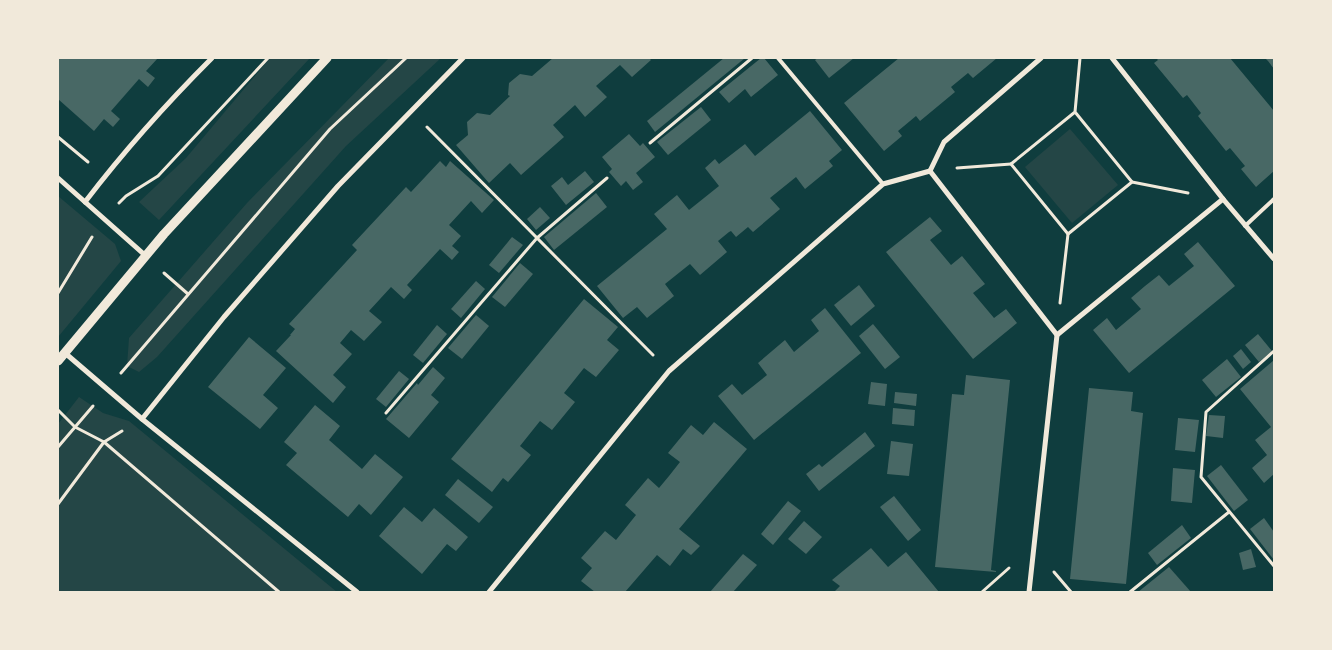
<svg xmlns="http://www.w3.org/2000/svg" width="1332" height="650" viewBox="0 0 1332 650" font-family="Helvetica,sans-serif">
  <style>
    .green { fill: #244646 }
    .building { fill: #486865 }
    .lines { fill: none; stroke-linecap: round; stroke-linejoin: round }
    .path { stroke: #f1e9da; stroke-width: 3 }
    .service { stroke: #f1e9da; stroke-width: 4 }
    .minor { stroke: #f1e9da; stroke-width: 5 }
    .tertiary { stroke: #f1e9da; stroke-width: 9 }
  </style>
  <rect width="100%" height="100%" fill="#0f3d3e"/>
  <!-- green -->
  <g class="green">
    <polygon points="270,58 310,58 159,220 139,202 186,158"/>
    <polygon points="389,58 441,58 346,146 157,357 139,372 127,366 129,338 247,203"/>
    <polygon points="1070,129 1118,185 1072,223 1025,167"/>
    <polygon points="58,196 115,244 121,261 58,337"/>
    <polygon points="79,397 103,413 129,421 337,592 58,592 58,424"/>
  </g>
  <!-- building -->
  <g class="building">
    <polygon points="58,58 158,58 146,71 155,78 148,87 139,79 111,111 120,119 113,127 104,119 94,131 58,99"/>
    <polygon points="553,58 649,58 651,60 632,77 620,65 596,86 607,97 585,117 575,105 553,125 564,137 521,175 510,163 489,183 456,145 468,135 467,122 477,113 490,115 510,96 508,95 509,83 520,74 532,76"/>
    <polygon points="724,58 745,58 655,132 647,121"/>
    <polygon points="761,58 764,58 778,75 751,97 745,89 729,103 719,92"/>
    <polygon points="818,58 854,58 829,78 815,60"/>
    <polygon points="899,58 997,58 973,78 968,73 951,87 955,92 920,121 916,116 898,131 902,136 884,151 844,103"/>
    <polygon points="1156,58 1230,58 1274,111 1274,171 1256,187 1241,169 1245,166 1230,148 1226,151 1198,116 1201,113 1187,95 1183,98 1154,63 1158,60"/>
    <polygon points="1265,58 1274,58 1274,69 1268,61"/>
    <polygon points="701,107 711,120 668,155 657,142"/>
    <polygon points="810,111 842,150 829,161 833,166 805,189 796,177 770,198 780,209 753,232 748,227 736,237 731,231 729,232 718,241 727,252 700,275 690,264 665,284 674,296 647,318 637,307 623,318 597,286 667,229 654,214 677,195 689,210 719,186 705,168 715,159 719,164 745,144 755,156"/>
    <polygon points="629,134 640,146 643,143 655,157 636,173 643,182 633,190 626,181 621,186 609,172 612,169 602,157"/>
    <polygon points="440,161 446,167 450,161 494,200 482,213 471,201 449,225 461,236 452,246 459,252 452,260 440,249 407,285 412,290 404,299 391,287 369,311 382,322 364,341 351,330 340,343 352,354 333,375 346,387 333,403 276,351 291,335 290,335 295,329 289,324 357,250 352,245 406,187 411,192"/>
    <polygon points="585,171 594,182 566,205 551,186 562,177 568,185"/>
    <polygon points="596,193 607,207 554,250 544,237"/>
    <polygon points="540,207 550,218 536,230 527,219"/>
    <polygon points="930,217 942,231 930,240 951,265 962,256 985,284 973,293 994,318 1006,309 1017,323 973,359 886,252"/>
    <polygon points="512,237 523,245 499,273 489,265"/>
    <polygon points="1198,242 1235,286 1129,373 1093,330 1107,318 1116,330 1141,309 1131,298 1145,286 1159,275 1169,286 1194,266 1184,254"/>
    <polygon points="520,263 533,274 505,307 492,297"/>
    <polygon points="476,281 485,289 461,318 451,309"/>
    <polygon points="859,285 875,306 851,326 834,305"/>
    <polygon points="584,299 618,327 607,340 619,350 596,377 584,368 564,393 575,402 552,430 540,421 520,446 531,455 508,482 503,478 492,492 451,459"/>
    <polygon points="825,308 861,353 754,440 718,396 732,384 742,395 767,375 758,363 785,340 794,352 807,341 819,331 811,320"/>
    <polygon points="476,315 489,326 462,359 448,348"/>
    <polygon points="873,324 900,357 885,369 859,336"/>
    <polygon points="437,325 447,334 423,363 413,355"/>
    <polygon points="1258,334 1272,351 1259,362 1245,345"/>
    <polygon points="249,337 286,368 263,395 278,408 260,429 208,387"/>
    <polygon points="1241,349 1251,362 1243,369 1233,356"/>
    <polygon points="1227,359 1241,377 1216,397 1202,380"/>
    <polygon points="1274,360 1274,474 1264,483 1252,468 1267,455 1255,440 1271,427 1240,389"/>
    <polygon points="433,367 445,378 431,395 439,402 409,438 386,419 417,383 418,385"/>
    <polygon points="399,371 409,379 386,407 376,399"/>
    <polygon points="966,375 1010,380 991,570 996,571 996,572 935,567 952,394 964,395"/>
    <polygon points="871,382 887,384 885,406 868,404"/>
    <polygon points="1089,388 1133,392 1131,411 1143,413 1126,584 1070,579"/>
    <polygon points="895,392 917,394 916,406 894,403"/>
    <polygon points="315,405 340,426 329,440 362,469 375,454 403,477 371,515 359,504 348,517 286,465 297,453 284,442"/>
    <polygon points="893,408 915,410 914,426 892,424"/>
    <polygon points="1209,415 1225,416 1223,438 1206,436"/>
    <polygon points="1178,418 1199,420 1195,452 1175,450"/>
    <polygon points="714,422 747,449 679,529 700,546 691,555 683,549 670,566 657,555 625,592 595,592 581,581 592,568 581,558 605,531 616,540 636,515 625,505 648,478 659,488 669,476 680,462 668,453 691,425 703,435"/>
    <polygon points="865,432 875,446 819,491 806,474 819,464 822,467"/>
    <polygon points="891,441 913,444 909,476 887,474"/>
    <polygon points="1221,465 1248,500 1234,511 1207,476"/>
    <polygon points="1173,468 1195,470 1192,503 1171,501"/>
    <polygon points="458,479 493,507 479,523 445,495"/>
    <polygon points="894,496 921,530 908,541 880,507"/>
    <polygon points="788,501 801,511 773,545 761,534"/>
    <polygon points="404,507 422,522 434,508 468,537 456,551 447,544 422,574 379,536"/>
    <polygon points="1264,518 1274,532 1274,560 1250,529"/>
    <polygon points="804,521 822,537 806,554 788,539"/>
    <polygon points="1182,525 1191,538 1157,565 1148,553"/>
    <polygon points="871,548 888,567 906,552 939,592 834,592 840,586 832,580"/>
    <polygon points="1251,549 1256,567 1243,570 1239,553"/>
    <polygon points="743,554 757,565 733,592 710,592"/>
    <polygon points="1169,567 1191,592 1138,592"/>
  </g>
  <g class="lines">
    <!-- path -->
    <g class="path">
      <polyline points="1075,112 1011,164 1068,234 1132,182 1075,112 1080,58"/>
      <polyline points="427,127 653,355"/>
      <polyline points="58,137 88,162"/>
      <polyline points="650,143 752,58"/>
      <polyline points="957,168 1011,164"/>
      <polyline points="1132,182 1188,193"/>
      <polyline points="119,203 126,196 158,176 268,58"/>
      <polyline points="164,273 188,294"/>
      <polyline points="58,293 92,237"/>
      <polyline points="1060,303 1068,234"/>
      <polyline points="1274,351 1206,412 1201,477 1274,566"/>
      <polyline points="121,373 330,129 406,58"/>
      <polyline points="58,410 75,427 104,442 279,592"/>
      <polyline points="386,413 537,238 607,178"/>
      <polyline points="58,447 93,406"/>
      <polyline points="58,504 104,442 122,431"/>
      <polyline points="1054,572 1071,592"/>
      <polyline points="982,592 1009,568"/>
      <polyline points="1130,592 1229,512"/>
    </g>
    <!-- service -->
    <g class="service">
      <polyline points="778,58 883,184"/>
      <polyline points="1245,226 1274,199"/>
    </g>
    <!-- minor -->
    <g class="minor">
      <polyline points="58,178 146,256"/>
      <polyline points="1223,199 1274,259"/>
      <path d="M85 202C124 151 167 103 212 58"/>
      <polyline points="1057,335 1223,199 1112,58"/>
      <polyline points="65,353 142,419 357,592"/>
      <polyline points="142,419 224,317 338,186 463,58"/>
      <polyline points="489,592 669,371 883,184 930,171"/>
      <polyline points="1029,592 1057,335 930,171 944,142 1041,58"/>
    </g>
    <!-- tertiary -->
    <polyline class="tertiary" points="58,361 164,234 327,58"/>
  </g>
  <!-- border -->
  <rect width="1332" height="650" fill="none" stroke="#f1e9da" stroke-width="118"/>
</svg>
